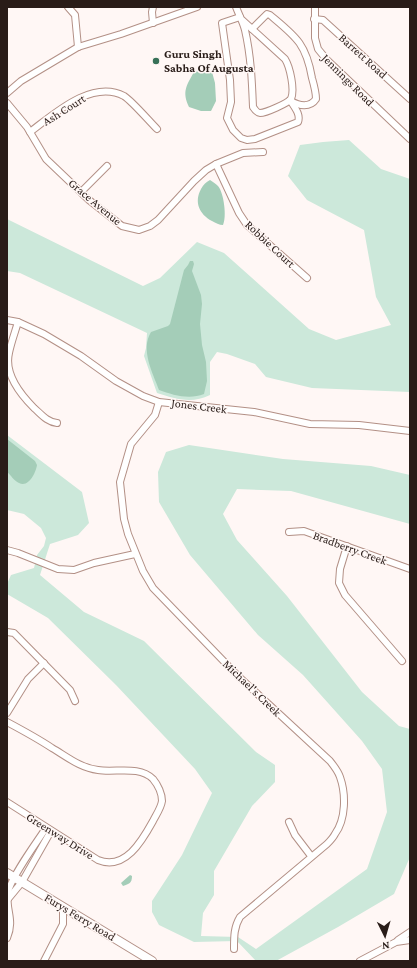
<svg xmlns="http://www.w3.org/2000/svg" width="417" height="968" viewBox="0 0 417 968" font-family="'Crimson Pro',serif">
  <style>
    .green { fill: #cce8da }
    .water { fill: #a4cdb8 }
    .lines { fill: none; stroke-linecap: round; stroke-linejoin: round }
    .minor-casing { stroke: #b39086; stroke-width: 8 }
    .major-casing { stroke: #b39086; stroke-width: 10 }
    .minor { stroke: #fff; stroke-width: 6 }
    .major { stroke: #fff; stroke-width: 8 }
    .poi-dot { fill: #377057; stroke: #fff7f5; stroke-width: 1.5 }
    .labels { text-anchor: middle; stroke-width: 3; stroke-linejoin: round; paint-order: stroke }
    .poi-label { font-size: 12px; font-weight: bold; fill: #291c18; stroke: #fff7f5; text-anchor: start }
    .street-label { font-size: 12px; fill: #291c18; stroke: #fff7f5 }
  </style>
  <rect width="100%" height="100%" fill="#fff7f5"/>
  <!-- green -->
  <g class="green">
    <path d="M349 140 381 169 410 179V392L312 388 266 377 255 364 227 354 217 352 210 362V395C192 404 175 399 157 393L144 356 146 348 147 333 20 273 7 271V219L143 286 160 278 197 242 224 253 309 329 336 340 391 325 376 297 364 230 307 200 288 176 300 145 323 142Z"/>
    <polygon points="7,435 82,492 89,523 78,535 50,544 40,575 84,612 144,641 256,752 275,765 275,782 252,806 214,871 214,895 203,913 201,936 238,937 256,949 367,869 387,812 382,769 362,741 303,675 258,635 190,555 159,502 158,472 166,452 189,445 283,459 371,466 410,475 410,524 291,491 237,489 223,514 237,540 287,596 362,692 399,726 410,729 410,857 394,894 338,927 276,961 256,961 237,941 194,942 159,925 152,912 152,901 182,855 212,793 195,769 116,685 48,618 7,594 7,584 11,575 34,568 37,555 44,546 46,538 41,528 24,514 7,510"/>
  </g>
  <!-- water -->
  <g class="water">
    <path d="M202 70 212 72 215 83 216 101 211 111H201L189 107C182 92 186 86 194 72Z"/>
    <path d="M210 180C213 182 216 184 218 186 224 193 227 217 223 225 219 225 216 223 212 221 199 214 194 202 201 189 203 185 206 182 210 180Z"/>
    <path d="M190 261H193L194 264 192 271 201 295 202 304 200 324 202 345 206 362 207 381 204 394C189 400 173 395 159 390 153 373 140 350 151 332L168 326 170 324 184 270 188 265Z"/>
    <path d="M7 439 35 461 37 465C36 472 29 488 19 483 14 481 11 475 7 472Z"/>
    <path d="M130 875 132 876C132 883 129 884 123 886L121 883Z"/>
  </g>
  <g class="lines">
    <!-- minor casing -->
    <g class="minor-casing">
      <g id="minor">
        <polyline points="68,7 75,15 78,47"/>
        <path d="M236 7C239 15 243 22 245 30 251 56 252 82 253 107 255 110 257 113 260 113 266 113 288 103 291 99 295 90 290 67 285 59L241 19"/>
        <polyline points="315,7 315,38 318,49 327,60 410,139"/>
        <path d="M240 17 222 23 230 80 231 102 227 118 233 130 241 138 247 140 255 139 298 122C301 114 294 107 290 100"/>
        <polyline points="314,19 323,20 410,99"/>
        <polyline points="153,23 152,12 153,7"/>
        <path d="M252 29 267 14 270 15C295 36 306 43 312 78 314 85 316 92 316 99 310 108 299 106 291 101"/>
        <polyline points="7,93 21,81 78,47 121,34 197,7"/>
        <polyline points="7,103 27,127 46,159 89,200 122,226 139,230 150,226 158,220 194,181 206,170 216,164 243,153 263,152"/>
        <path d="M30 132C54 114 92 79 124 96 132 101 149 121 157 129"/>
        <polyline points="216,164 239,213 247,225 307,278"/>
        <polyline points="81,192 107,166"/>
        <polyline points="7,320 18,322 44,334 81,356 116,381 143,396 159,402 254,412 310,424 359,425 410,431"/>
        <path d="M18 322C15 332 11 343 9 353 4 374 20 394 34 408 41 414 47 422 57 423"/>
        <path d="M159 402 155 415 131 444 120 482 124 519 128 534 143 571 153 588 238 676 330 761C334 766 338 771 340 777 346 794 346 819 335 834 333 838 330 841 327 844L240 917C234 927 234 936 234 949"/>
        <polyline points="289,532 304,531 410,569"/>
        <polyline points="347,546 340,569 339,583 345,595 402,661"/>
        <polyline points="7,550 18,553 58,569 74,570 94,563 135,554"/>
        <polyline points="7,632 14,633 70,690 75,701"/>
        <polyline points="7,713 28,679 44,663"/>
        <path d="M7 722C22 730 37 738 52 748 66 756 80 768 98 770 115 773 139 765 153 779 158 785 162 794 162 801 161 808 156 815 153 821 142 841 125 871 98 860L7 802"/>
        <polyline points="289,822 295,835 311,856"/>
        <polyline points="8,899 22,882 51,831"/>
        <path d="M7 938C15 919 5 910 8 892 11 877 37 842 46 828"/>
        <polyline points="398,940 410,932"/>
        <polyline points="44,961 63,924 63,907"/>
        <polyline points="360,961 396,942 410,940"/>
      </g>
    </g>
    <!-- major casing -->
    <g class="major-casing">
      <polyline id="major" points="7,873 152,961"/>
    </g>
    <!-- minor -->
    <use href="#minor" class="minor"/>
    <!-- major -->
    <use href="#major" class="major"/>
  </g>
  <!-- markers -->
  <circle class="poi-dot" cx="156" cy="61" r="4"/>
  <g class="labels">
    <!-- poi labels -->
    <g class="poi-label">
      <text x="164" y="58">Guru Singh<tspan x="164" dy="14">Sabha Of Augusta</tspan></text>
    </g>
    <!-- street labels -->
    <g class="street-label">
      <text transform="translate(363 56) rotate(42)" y="4">Barrett Road</text>
      <text transform="translate(348 80) rotate(45)" y="4">Jennings Road</text>
      <text transform="translate(64 110) rotate(-32)" y="4">Ash Court</text>
      <text transform="translate(95 202) rotate(40)" y="4">Grace Avenue</text>
      <text transform="translate(270 244) rotate(43)" y="4">Robbie Court</text>
      <text transform="translate(199 406) rotate(7)" y="4">Jones Creek</text>
      <text transform="translate(350 548) rotate(20)" y="4">Bradberry Creek</text>
      <text transform="translate(252 688) rotate(44)" y="4">Michael's Creek</text>
      <text transform="translate(60 836) rotate(32)" y="4">Greenway Drive</text>
      <text transform="translate(80 917) rotate(31)" y="4">Furys Ferry Road</text>
    </g>
  </g>
  <!-- border -->
  <rect width="417" height="968" fill="none" stroke="#291c18" stroke-width="16"/>
  <!-- north arrow -->
  <g transform="translate(385 936) rotate(175)" stroke="#fff7f5" stroke-width="3" paint-order="stroke">
  <path d="M0-3L7 15L0 10L-7 15Z" fill="#291c18"/>
  <text y="-6" font-size="11" font-weight="bold" text-anchor="middle" fill="#291c18">N</text>
  </g>
</svg>
